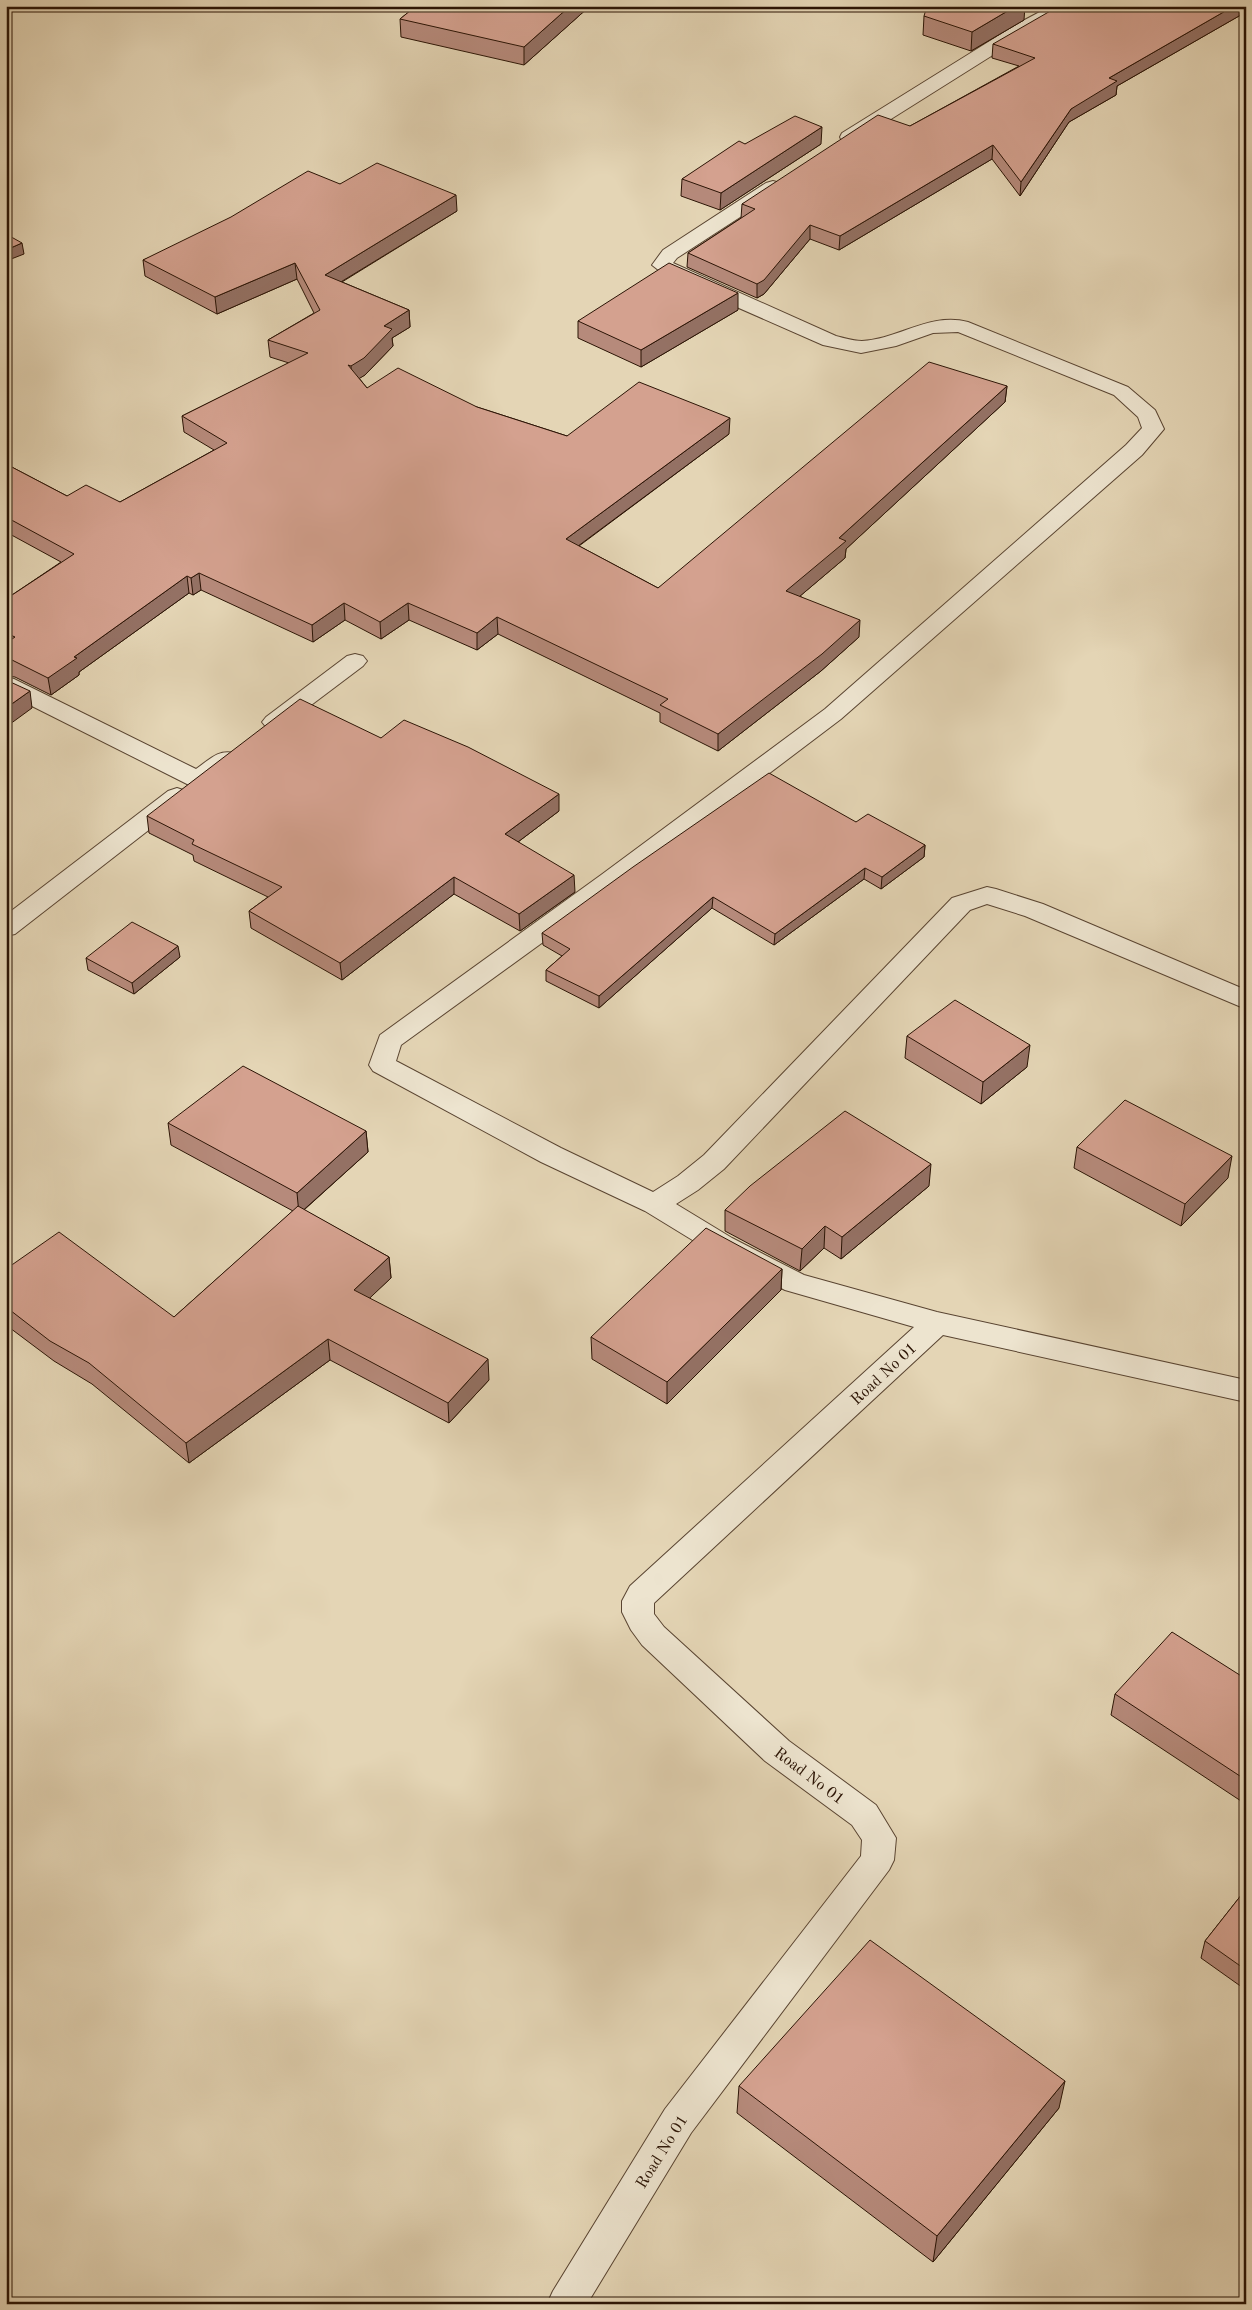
<svg xmlns="http://www.w3.org/2000/svg" width="1252" height="2310" viewBox="0 0 1252 2310" font-family="'Old Standard TT',serif">
  <style>
    .lines { fill: none; stroke-linecap: round; stroke-linejoin: round }
    .minor-casing { stroke: #594431; stroke-width: 2 }
    .minor { fill: #ede4cf; fill-rule: evenodd }
    .wall { fill: #b68a7b; stroke: #2b1405 }
    .shaded-wall { fill: #947164; stroke: #2b1405 }
    .building { fill: #d4a18f; stroke: #2b1405 }
    .labels { text-anchor: middle; stroke-width: 4; stroke-linejoin: round; paint-order: stroke }
    .near-street-label { font-size: 16px; fill: #2b1405; stroke: #ede4cf }
  </style>
  <rect width="100%" height="100%" fill="#e4d5b5"/>
  <filter id="stains"><feTurbulence type="fractalNoise" baseFrequency=".004" numOctaves="4"/><feColorMatrix values="0 0 0 0 .2 0 0 0 0 .09 0 0 0 0 .02 0 0 0 .5 -.17"/></filter>
  <radialGradient id="worn" r=".72"><stop offset=".6" stop-color="#630" stop-opacity="0"/><stop offset="1" stop-color="#630" stop-opacity=".3"/></radialGradient>
  <g class="lines">
    <!-- minor casing -->
    <g class="minor-casing">
      <g id="minor">
        <polygon points="1051,6 1073,6 1070,10 1031,31 856,141 849,143 842,141 840,137 842,133 1019,23"/>
        <path d="M773 181 780 183 782 187 780 191 677 258 673 263 836 336C844 338 854 341 862 341 899 339 930 312 968 322L1128 387 1155 410 1164 429 1142 455 841 719 619 887 401 1045 396 1061 561 1148 653 1192 678 1176 704 1155 952 898 987 887 996 889 1043 904 1246 990V1009L1025 916 987 904 970 910 724 1169 698 1190 676 1204 732 1238 804 1275 937 1312 1246 1380V1402L943 1335 654 1603V1614L664 1627 789 1741 876 1805 896 1838 894 1860 889 1870 691 2133 587 2304H547L553 2291 665 2109 861 1856 862 1840 852 1825 765 1761 642 1645 631 1630 622 1612V1601L630 1586 914 1327 785 1290 712 1252 645 1211 541 1162 373 1071 369 1065 380 1035 601 875 825 709 1126 445 1142 428 1138 417 1114 395 958 332 933 333 896 346 861 353 823 345 666 276 652 265 663 250 766 183Z"/>
        <polygon points="355,654 363,656 367,661 363,666 282,727 274,729 266,727 262,722 266,717 347,656"/>
        <path d="M6 677 14 679 196 769C209 760 218 749 234 753L238 758C228 772 207 790 189 785L6 693Z"/>
        <polygon points="177,788 186,791 189,796 186,801 15,934 6,936 6,915 168,791"/>
      </g>
    </g>
    <!-- minor -->
    <use href="#minor" class="minor"/>
  </g>
  <!-- wall -->
  <g class="wall">
    <polygon points="416,6 590,6 524,65 401,37 400,19"/>
    <polygon points="1246,6 1246,12 1117,86 1116,95 1069,122 1020,196 992,159 839,250 810,239 764,294 757,298 687,267 688,253 741,218 742,204 910,126 1019,66 992,58 993,44"/>
    <polygon points="924,16 1024,20 971,51 923,35"/>
    <polygon points="745,144 821,144 720,210 681,196 682,179"/>
    <polygon points="340,184 457,211 342,282 409,310 410,327 392,338 393,346 365,375 359,378 367,388 477,407 567,436 729,434 579,546 658,588 1007,386 1005,402 846,549 845,558 800,596 859,637 821,671 718,751 660,722 660,713 498,634 477,650 409,620 381,639 345,620 313,642 201,590 193,595 189,593 79,672 79,675 51,695 15,677 6,676 6,599 61,562 6,532 6,464 67,496 120,502 214,450 184,432 182,416 289,363 270,357 268,340 314,313 297,279 217,314 145,276 143,260"/>
    <polygon points="738,310 641,367 578,338 578,321"/>
    <polygon points="381,738 559,811 518,842 575,892 520,931 454,894 342,980 251,928 249,911 268,897 194,861 193,855 149,833 147,816"/>
    <polygon points="856,822 925,845 924,857 881,889 864,879 774,945 712,908 599,1008 546,981 546,970 562,956 543,945 542,933"/>
    <polygon points="180,957 134,994 88,970 86,958"/>
    <polygon points="907,1036 1027,1067 981,1104 905,1058"/>
    <polygon points="168,1123 366,1131 368,1152 304,1210 389,1257 391,1278 369,1298 489,1380 449,1423 330,1360 189,1463 92,1384 54,1361 6,1325 6,1269 174,1317 293,1211 171,1145"/>
    <polygon points="1077,1147 1228,1178 1181,1226 1074,1168"/>
    <polygon points="929,1186 841,1259 824,1248 800,1271 725,1231 725,1210"/>
    <polygon points="782,1269 781,1290 667,1404 592,1359 591,1337"/>
    <polygon points="1246,1679 1246,1795 1241,1801 1111,1715 1115,1694"/>
    <polygon points="1246,1889 1246,1990 1201,1958 1205,1941"/>
    <polygon points="739,2086 1059,2108 933,2262 737,2113"/>
  </g>
  <!-- shaded-wall -->
  <g class="shaded-wall">
    <polygon points="570,6 590,6 524,65 524,47"/>
    <polygon points="1016,6 1025,6 1024,20 971,51 972,32"/>
    <polygon points="1234,6 1246,6 1246,12 1117,86 1116,95 1069,122 1020,196 1021,182 1071,109 1109,78"/>
    <polygon points="822,127 821,144 720,210 721,193"/>
    <polygon points="993,145 992,159 839,250 840,236"/>
    <polygon points="456,195 457,211 326,291 325,275"/>
    <polygon points="810,225 810,239 764,294 757,298 757,284"/>
    <polygon points="22,243 24,254 6,261 6,250"/>
    <polygon points="295,263 297,279 217,314 215,297"/>
    <polygon points="738,293 738,310 641,367 641,350"/>
    <polygon points="409,310 410,327 392,338 393,346 365,375 352,383 351,366 384,326"/>
    <polygon points="1007,386 1005,402 846,549 845,558 786,608 786,591 839,538"/>
    <polygon points="730,418 729,434 566,555 566,539"/>
    <polygon points="199,573 201,590 193,595 191,578"/>
    <polygon points="187,576 189,593 79,672 79,675 51,695 48,678 74,657"/>
    <polygon points="344,603 345,620 313,642 312,625"/>
    <polygon points="408,603 409,620 381,639 380,622"/>
    <polygon points="497,617 498,634 477,650 477,633"/>
    <polygon points="860,620 859,637 821,671 718,751 718,734"/>
    <polygon points="30,691 32,708 6,727 6,708"/>
    <polygon points="559,794 559,811 506,851 505,834"/>
    <polygon points="925,845 924,857 881,889 882,877"/>
    <polygon points="865,868 864,879 774,945 775,934"/>
    <polygon points="574,875 575,892 520,931 519,914"/>
    <polygon points="454,877 454,894 342,980 340,963"/>
    <polygon points="713,897 712,908 599,1008 599,996"/>
    <polygon points="178,946 180,957 134,994 132,983"/>
    <polygon points="1030,1045 1027,1067 981,1104 983,1082"/>
    <polygon points="366,1131 368,1152 299,1214 297,1193"/>
    <polygon points="1232,1156 1228,1178 1181,1226 1185,1204"/>
    <polygon points="931,1164 929,1186 841,1259 842,1237"/>
    <polygon points="825,1226 824,1248 800,1271 802,1249"/>
    <polygon points="389,1257 391,1278 356,1311 354,1290"/>
    <polygon points="782,1269 781,1290 667,1404 667,1382"/>
    <polygon points="328,1339 330,1360 189,1463 186,1443"/>
    <polygon points="488,1359 489,1380 449,1423 448,1403"/>
    <polygon points="1246,1781 1246,1795 1241,1801"/>
    <polygon points="1065,2081 1059,2108 933,2262 937,2236"/>
  </g>
  <!-- building -->
  <g class="building">
    <polygon points="416,6 570,6 524,47 400,19"/>
    <polygon points="927,6 1016,6 972,32 924,16"/>
    <polygon points="1059,6 1234,6 1109,78 1117,81 1071,109 1021,182 993,145 840,236 810,225 764,280 757,284 688,253 755,209 742,204 878,115 910,126 1035,58 993,44"/>
    <polygon points="795,116 822,127 721,193 682,179 739,141 745,144"/>
    <polygon points="377,163 456,195 325,275 409,310 384,326 392,329 364,358 351,366 348,365 367,388 398,368 477,407 567,436 639,382 730,418 566,539 658,588 929,362 1007,386 839,538 846,541 786,591 860,620 822,654 718,734 660,705 668,699 497,617 477,633 408,603 380,622 344,603 312,625 199,573 191,578 187,576 74,657 77,658 48,678 12,660 6,659 6,643 15,637 6,633 6,599 74,554 6,517 6,464 67,496 86,485 120,502 227,443 182,416 308,353 268,340 320,310 295,263 215,297 143,260 231,217 308,171 340,184"/>
    <polygon points="6,234 22,243 6,250"/>
    <polygon points="669,263 738,293 641,350 578,321"/>
    <polygon points="6,680 30,691 6,708"/>
    <polygon points="300,699 381,738 404,720 468,747 559,794 505,834 574,875 519,914 454,877 340,963 249,911 282,887 192,844 194,840 147,816"/>
    <polygon points="769,773 856,822 868,814 925,845 882,877 865,868 775,934 713,897 599,996 546,970 570,949 542,933 633,867"/>
    <polygon points="132,922 178,946 132,983 86,958"/>
    <polygon points="955,1000 1030,1045 983,1082 907,1036"/>
    <polygon points="243,1066 366,1131 297,1193 168,1123"/>
    <polygon points="1125,1100 1232,1156 1185,1204 1077,1147"/>
    <polygon points="845,1111 931,1164 842,1237 825,1226 802,1249 725,1210 750,1186"/>
    <polygon points="298,1206 389,1257 354,1290 488,1359 448,1403 328,1339 186,1443 89,1363 50,1341 6,1307 6,1269 59,1232 174,1317"/>
    <polygon points="706,1228 782,1269 667,1382 591,1337"/>
    <polygon points="1172,1632 1246,1679 1246,1780 1115,1694"/>
    <polygon points="1246,1889 1246,1970 1205,1941"/>
    <polygon points="870,1940 1065,2081 937,2236 739,2086"/>
  </g>
  <g class="labels">
    <!-- near-street labels -->
    <g class="near-street-label">
      <text transform="translate(883 1373) rotate(-43)" y="6">Road No 01</text>
      <text transform="translate(810 1775) rotate(37)" y="6">Road No 01</text>
      <text transform="translate(661 2151) rotate(-58)" y="6">Road No 01</text>
    </g>
  </g>
  <!-- margin -->
  <rect width="1252" height="2310" fill="none" stroke="#e4d5b5" stroke-width="25"/>
  <rect x="8" y="8" width="1237" height="2295" fill="none" stroke="#2b1405" stroke-width="2.5"/>
  <rect x="12" y="12" width="1227" height="2285" fill="none" stroke="#2b1405"/>
  <rect width="100%" height="100%" filter="url(#stains)"/>
  <rect width="100%" height="100%" fill="url(#worn)"/>
</svg>
